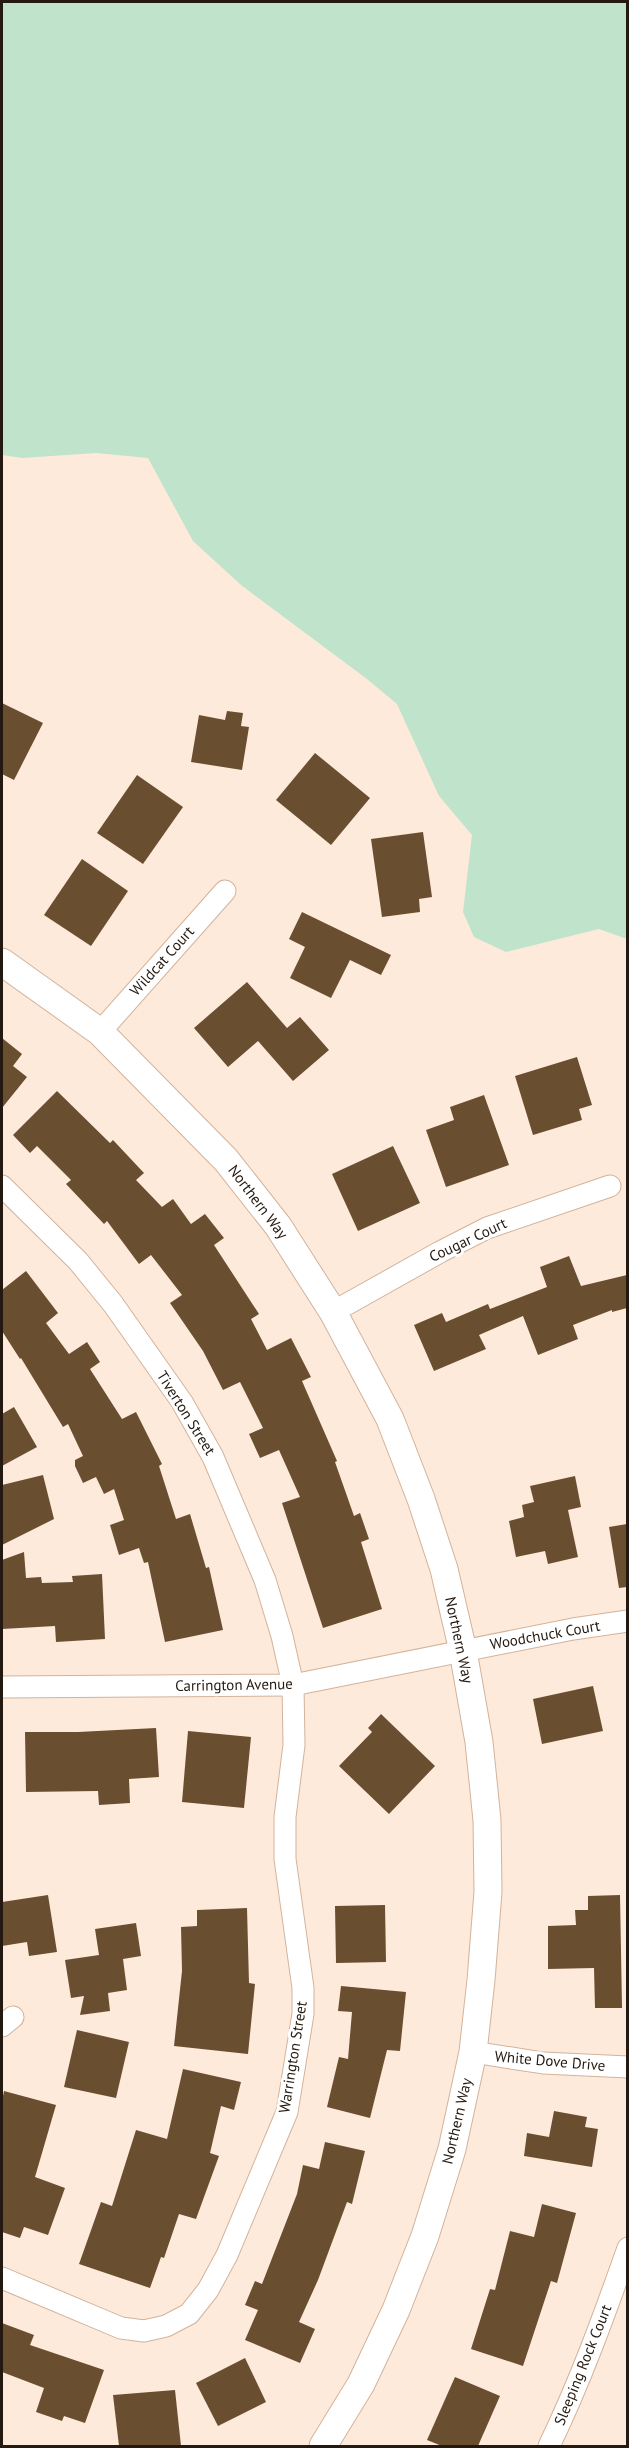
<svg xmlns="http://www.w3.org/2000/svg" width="629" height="2448" viewBox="0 0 629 2448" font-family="'PT Sans',sans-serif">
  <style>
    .green { fill: #bfe3cb }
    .building { fill: #6a4e30 }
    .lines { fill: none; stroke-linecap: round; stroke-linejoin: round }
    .minor-casing { stroke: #d2b39b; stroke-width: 23 }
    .tertiary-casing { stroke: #d2b39b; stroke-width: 29 }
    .minor { stroke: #fff; stroke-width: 21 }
    .tertiary { stroke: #fff; stroke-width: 27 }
    .labels { text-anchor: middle; stroke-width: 6; stroke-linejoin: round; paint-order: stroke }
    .street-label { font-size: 15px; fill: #241910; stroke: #fff }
  </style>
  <rect width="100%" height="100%" fill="#feeadb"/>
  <!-- green -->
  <polygon class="green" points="2,2 627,2 627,939 599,929 506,952 474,937 463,912 472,835 439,796 397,704 367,679 241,585 193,541 148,458 96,453 22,458 2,455"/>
  <!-- building -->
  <g class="building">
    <polygon points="2,703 43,723 14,780 2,774"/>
    <polygon points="227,711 243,713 241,726 249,727 242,770 191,762 199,715 225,720"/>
    <polygon points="315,753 370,798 331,845 276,800"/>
    <polygon points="137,775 183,807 143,864 97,833"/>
    <polygon points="423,832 432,897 419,899 420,912 382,917 371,839"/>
    <polygon points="82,859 128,891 91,946 44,915"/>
    <polygon points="302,912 391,955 381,975 350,960 331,998 290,978 305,947 289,939"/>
    <polygon points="247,982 287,1028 300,1017 329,1050 293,1081 258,1041 228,1067 194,1028"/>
    <polygon points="2,1038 22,1054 13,1066 27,1077 2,1108"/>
    <polygon points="577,1057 592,1105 579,1109 582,1120 533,1135 515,1076"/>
    <polygon points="57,1091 110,1143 113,1140 144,1173 136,1180 162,1207 173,1199 191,1224 205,1214 224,1238 214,1245 259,1314 251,1319 267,1350 291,1338 311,1377 302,1381 337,1461 335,1462 354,1516 360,1513 369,1539 361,1542 382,1609 323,1628 282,1503 300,1497 279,1450 260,1458 249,1434 263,1428 240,1382 223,1390 203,1351 170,1303 182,1295 151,1255 139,1264 107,1221 104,1224 66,1184 71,1180 37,1146 30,1153 13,1135"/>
    <polygon points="484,1095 509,1165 446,1187 426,1130 454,1120 450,1107"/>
    <polygon points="393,1146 420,1203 358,1231 332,1174"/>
    <polygon points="569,1256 581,1286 627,1275 627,1308 612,1312 612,1310 573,1325 578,1339 538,1355 523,1316 479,1335 486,1349 434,1371 414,1325 442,1313 446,1322 488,1304 490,1309 547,1287 540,1267"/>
    <polygon points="26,1271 58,1313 46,1323 69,1354 87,1342 100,1362 90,1369 122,1419 136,1412 162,1464 159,1466 176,1519 190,1514 206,1568 209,1567 223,1630 165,1642 148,1562 144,1563 139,1548 119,1555 110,1525 124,1520 114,1489 104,1494 96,1477 83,1483 75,1466 75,1460 83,1456 68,1424 63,1427 21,1358 20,1359 2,1331 2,1290"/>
    <polygon points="14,1407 37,1447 2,1466 2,1414"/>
    <polygon points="43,1475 54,1519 2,1545 2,1485"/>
    <polygon points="575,1476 581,1507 568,1510 578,1557 548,1564 545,1551 516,1557 509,1521 524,1517 522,1505 534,1502 530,1486"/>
    <polygon points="627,1524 627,1587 619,1588 609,1527"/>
    <polygon points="24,1552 26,1578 41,1577 42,1583 73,1582 72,1576 102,1574 105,1639 56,1642 55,1626 2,1629 2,1560"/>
    <polygon points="593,1686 603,1731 542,1744 533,1699"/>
    <polygon points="381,1714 435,1766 389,1814 339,1766 372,1732 368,1728"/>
    <polygon points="156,1728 159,1777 129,1779 130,1803 99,1805 98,1791 26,1792 25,1732 78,1732"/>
    <polygon points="188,1731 251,1737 244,1808 182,1802"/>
    <polygon points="48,1895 57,1952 29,1956 27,1942 2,1946 2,1902"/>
    <polygon points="620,1895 622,2008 595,2008 594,1968 548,1969 548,1926 576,1925 575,1910 588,1910 588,1896"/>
    <polygon points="385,1905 386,1962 336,1963 335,1906"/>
    <polygon points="247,1908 249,1983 255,1984 248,2054 174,2046 182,1971 181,1927 197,1926 197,1910"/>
    <polygon points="136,1923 141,1956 123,1959 127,1990 108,1993 110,2011 80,2015 84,1996 71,1998 65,1960 99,1955 95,1929"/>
    <polygon points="341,1986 406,1992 400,2051 387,2050 370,2118 327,2107 339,2057 348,2059 352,2012 338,2011"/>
    <polygon points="77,2030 129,2042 116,2098 64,2087"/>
    <polygon points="183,2069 241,2082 234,2110 221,2106 210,2153 219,2156 196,2219 179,2214 164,2258 161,2257 150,2288 79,2264 101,2202 112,2206 136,2130 167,2139"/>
    <polygon points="4,2091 56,2105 35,2177 65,2188 48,2235 24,2227 20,2238 2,2232 2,2101"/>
    <polygon points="554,2111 587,2117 585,2127 598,2129 592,2167 524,2156 527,2133 549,2137"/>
    <polygon points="325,2142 365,2151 352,2204 347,2202 318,2280 299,2322 315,2329 300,2363 245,2340 258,2310 245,2305 255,2281 262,2284 297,2194 303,2165 319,2169"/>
    <polygon points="542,2204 576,2213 557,2283 551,2281 523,2366 471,2349 490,2289 495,2290 510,2231 534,2237"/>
    <polygon points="2,2323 34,2335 30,2345 104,2370 85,2423 64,2416 62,2421 36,2412 44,2388 2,2372"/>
    <polygon points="245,2358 266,2402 218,2426 196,2383"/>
    <polygon points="455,2377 500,2396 478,2446 442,2446 427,2440"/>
    <polygon points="175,2390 181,2446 119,2446 113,2395"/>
  </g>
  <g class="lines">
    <!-- minor casing -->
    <g class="minor-casing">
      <g id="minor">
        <polyline points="100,1032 225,891"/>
        <polyline points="2,1186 78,1261 113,1304 182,1402 213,1457 265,1580 282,1636 293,1685 294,1745 285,1817 285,1859 303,1988 303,2014 287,2112 227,2255 208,2290 189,2314 166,2326 144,2331 121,2328 2,2278"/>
        <polyline points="333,1312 440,1252 487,1228 610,1186"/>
        <polyline points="2,1687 293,1685 573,1629 628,1621"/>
        <polyline points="2,2026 13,2017"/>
        <polyline points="473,2052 543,2063 628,2067"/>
        <path d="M549 2446C580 2382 604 2316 628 2248"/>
      </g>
    </g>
    <!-- tertiary casing -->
    <g class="tertiary-casing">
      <polyline id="tertiary" points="2,962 100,1032 226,1160 278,1226 333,1312 390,1419 421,1499 444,1569 463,1651 479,1742 487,1820 488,1892 481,1980 473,2052 452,2149 425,2236 396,2310 361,2384 323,2446"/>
    </g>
    <!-- minor -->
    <use href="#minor" class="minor"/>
    <!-- tertiary -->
    <use href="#tertiary" class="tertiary"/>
  </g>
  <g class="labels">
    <!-- street labels -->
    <g class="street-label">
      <text transform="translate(162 961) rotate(-48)" y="5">Wildcat Court</text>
      <text transform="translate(258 1202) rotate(53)" y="5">Northern Way</text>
      <text transform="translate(468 1240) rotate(-25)" y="5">Cougar Court</text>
      <text transform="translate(186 1413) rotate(58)" y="5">Tiverton Street</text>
      <text transform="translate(545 1635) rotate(-10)" y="5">Woodchuck Court</text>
      <text transform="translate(459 1640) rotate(78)" y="5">Northern Way</text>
      <text transform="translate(234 1685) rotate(-1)" y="5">Carrington Avenue</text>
      <text transform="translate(293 2057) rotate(-81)" y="5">Warrington Street</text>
      <text transform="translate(550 2061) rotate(5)" y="5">White Dove Drive</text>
      <text transform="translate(457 2121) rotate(-77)" y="5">Northern Way</text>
      <text transform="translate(583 2365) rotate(-68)" y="5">Sleeping Rock Court</text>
    </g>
  </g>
  <!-- border -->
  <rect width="629" height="2448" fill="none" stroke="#241910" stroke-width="6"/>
</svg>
